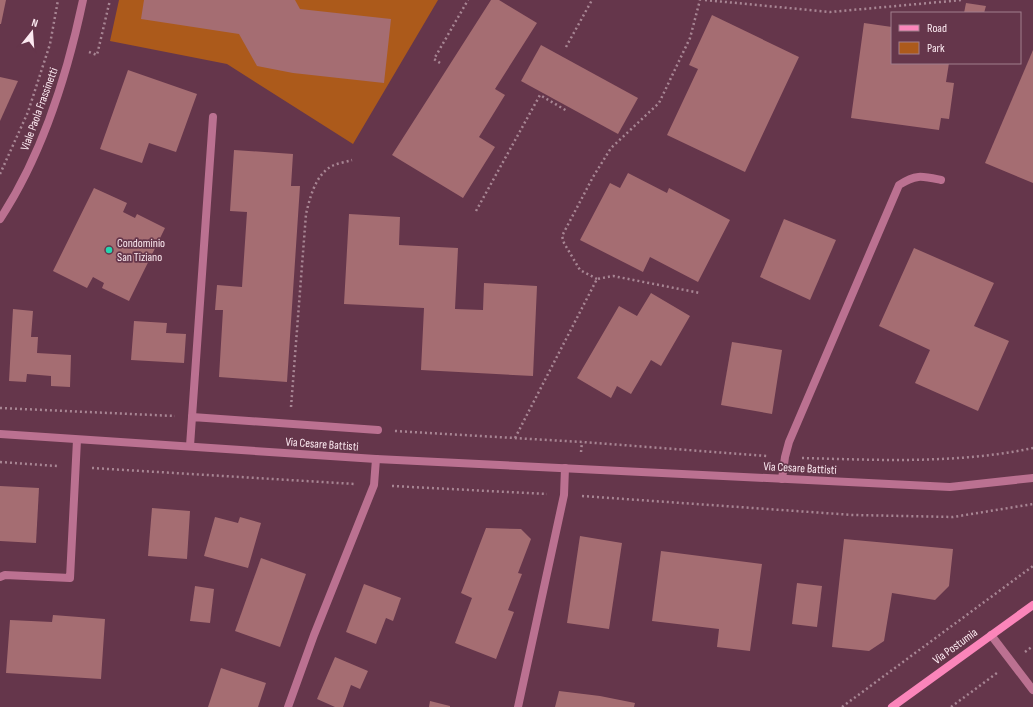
<svg xmlns="http://www.w3.org/2000/svg" width="1033" height="707" viewBox="0 0 1033 707" font-family="'Sofia Sans Condensed',sans-serif">
  <style>
    .green { fill: #ac5a1b }
    .building { fill: #a56d72 }
    .lines { fill: none; stroke-linecap: round; stroke-linejoin: round }
    .path { stroke: #a88694; stroke-width: 2.5; stroke-dasharray: 2 3; stroke-linecap: butt }
    .service { stroke: #bb7191; stroke-width: 8 }
    .minor { stroke: #bb7191; stroke-width: 8 }
    .tertiary { stroke: #bb7191; stroke-width: 8 }
    .secondary { stroke: #fb85ba; stroke-width: 8 }
    .poi-dot { fill: #23d5af; stroke: #65364b; stroke-width: 1.5 }
    .labels { text-anchor: middle; stroke-width: 3.5; stroke-linejoin: round; paint-order: stroke }
    .street-label { font-size: 12px; fill: #fceaf1; stroke: #65364b }
    .poi-label { font-size: 12px; fill: #fceaf1; stroke: #65364b; text-anchor: start }
  </style>
  <rect width="100%" height="100%" fill="#65364b"/>
  <!-- green -->
  <polygon class="green" points="119,0 438,0 353,144 227,64 110,41"/>
  <!-- building -->
  <g class="building">
    <polygon points="0,0 6,0 1,24 0,24"/>
    <polygon points="144,0 295,0 300,9 391,19 384,83 293,73 257,66 239,34 141,19"/>
    <polygon points="491,0 499,0 537,23 495,89 505,95 479,137 495,147 463,198 392,155"/>
    <polygon points="966,3 986,6 984,13 964,13"/>
    <polygon points="712,15 799,57 745,172 667,135 698,69 689,65"/>
    <polygon points="864,23 892,27 892,63 949,63 946,82 954,83 949,119 941,118 939,130 851,118"/>
    <polygon points="541,45 638,98 618,134 521,81"/>
    <polygon points="1033,50 1033,183 985,163"/>
    <polygon points="128,70 197,94 176,152 149,143 142,163 100,149"/>
    <polygon points="0,77 18,81 0,121"/>
    <polygon points="234,150 293,154 291,186 300,186 287,382 219,377 223,310 215,310 217,285 242,287 247,212 230,211"/>
    <polygon points="628,173 667,193 669,188 730,220 698,282 650,257 643,272 580,240 610,183 620,188"/>
    <polygon points="94,188 127,203 123,212 135,218 137,214 165,228 129,301 102,288 104,283 93,277 87,288 53,271"/>
    <polygon points="349,214 400,217 399,245 458,248 455,309 483,310 484,283 537,286 533,376 421,370 424,308 344,304"/>
    <polygon points="784,219 836,240 810,300 760,277"/>
    <polygon points="914,248 994,283 974,326 1009,341 978,411 915,383 930,350 879,326"/>
    <polygon points="651,293 690,316 661,366 651,360 631,394 617,386 611,398 577,378 619,306 637,316"/>
    <polygon points="13,309 33,311 31,337 38,337 37,353 71,355 70,387 51,386 51,376 27,374 26,382 9,381"/>
    <polygon points="134,321 167,323 166,333 186,334 184,363 131,360"/>
    <polygon points="732,342 782,350 772,414 721,405"/>
    <polygon points="0,486 39,488 36,543 0,541"/>
    <polygon points="152,508 190,511 187,559 148,556"/>
    <polygon points="215,517 238,523 240,517 261,523 248,568 204,556"/>
    <polygon points="486,528 521,529 531,539 518,573 522,574 508,610 514,612 496,659 455,643 472,598 461,593"/>
    <polygon points="580,536 622,543 609,629 567,623"/>
    <polygon points="844,539 953,549 949,586 935,600 892,593 884,641 869,651 832,647"/>
    <polygon points="661,551 762,564 750,651 717,647 719,629 652,621"/>
    <polygon points="261,558 306,574 280,647 235,631"/>
    <polygon points="797,583 822,586 817,627 792,624"/>
    <polygon points="364,584 401,598 393,621 386,618 376,644 346,632"/>
    <polygon points="195,586 214,589 210,623 190,621"/>
    <polygon points="53,615 105,619 101,679 6,673 10,620 52,622"/>
    <polygon points="335,657 368,671 360,689 351,685 343,707 335,707 317,699"/>
    <polygon points="221,668 266,683 258,707 208,707"/>
    <polygon points="559,691 600,696 635,703 634,707 555,707"/>
    <polygon points="430,701 450,706 450,707 429,707"/>
  </g>
  <g class="lines">
    <!-- path -->
    <g class="path">
      <polyline points="705,0 830,12 962,0"/>
      <polyline points="566,47 592,0"/>
      <polyline points="89,52 97,55 110,0"/>
      <polyline points="440,63 434,59 468,0"/>
      <polyline points="0,174 28,112 50,44 58,0"/>
      <polyline points="476,211 540,95 567,111"/>
      <polyline points="597,279 580,270 564,243 562,236 593,177 611,148 659,103 690,38 700,0"/>
      <path d="M291 407 306 214C310 198 315 175 332 166 338 163 346 162 352 160"/>
      <polyline points="0,408 175,416"/>
      <polyline points="395,431 582,442 767,456"/>
      <polyline points="515,438 597,279 613,276 700,293"/>
      <polyline points="581,452 582,442"/>
      <path d="M802 458C879 460 957 464 1033 448"/>
      <polyline points="0,462 57,466"/>
      <polyline points="92,468 355,484"/>
      <polyline points="392,486 547,494"/>
      <polyline points="582,496 853,515 953,517 1033,504"/>
      <polyline points="1025,652 1033,646"/>
      <polyline points="842,707 1033,566"/>
      <polyline points="951,707 997,673"/>
    </g>
    <!-- service -->
    <g class="service">
      <polyline points="192,417 213,117"/>
      <polyline points="190,446 192,417 378,430"/>
      <polyline points="288,707 314,635 374,485 376,459"/>
    </g>
    <!-- minor -->
    <g class="minor">
      <path d="M782 479 785 457 789 442 899 185C916 174 922 176 941 180"/>
      <polyline points="0,577 5,575 70,578 77,440"/>
      <polyline points="991,635 1033,690"/>
      <polyline points="518,707 564,495 565,468"/>
    </g>
    <!-- tertiary -->
    <g class="tertiary">
      <path d="M0 219C43 154 67 76 83 0"/>
      <polyline points="0,434 376,459 950,487 1033,478"/>
    </g>
    <!-- secondary -->
    <polyline class="secondary" points="892,707 1033,605"/>
  </g>
  <!-- markers -->
  <circle class="poi-dot" cx="109" cy="250" r="4"/>
  <g class="labels">
    <!-- street labels -->
    <g class="street-label">
      <text transform="translate(39 109) rotate(-70)" y="4">Viale Paola Frassinetti</text>
      <text transform="translate(322 444) rotate(4)" y="4">Via Cesare Battisti</text>
      <text transform="translate(800 468) rotate(3)" y="4">Via Cesare Battisti</text>
      <text transform="translate(955 646) rotate(-36)" y="4">Via Postumia</text>
    </g>
    <!-- poi labels -->
    <g class="poi-label">
      <text x="117" y="247">Condominio<tspan x="117" dy="14">San Tiziano</tspan></text>
    </g>
  </g>
  <!-- legend -->
  <rect x="891" y="12" width="130" height="52" fill="#65364b" stroke="#a17e8d"/>
  <rect x="899" y="25" width="20" height="6" fill="#fb85ba" stroke="#a17e8d"/>
  <text x="927" y="32" font-size="12" fill="#fceaf1">Road</text>
  <rect x="899" y="42" width="20" height="12" fill="#ac5a1b" stroke="#a17e8d"/>
  <text x="927" y="52" font-size="12" fill="#fceaf1">Park</text>
  <!-- north arrow -->
  <g transform="translate(32 32) rotate(17)" stroke="#65364b" stroke-width="3" paint-order="stroke">
  <path d="M0-3L7 15L0 10L-7 15Z" fill="#fceaf1"/>
  <text y="-6" font-size="11" font-weight="bold" text-anchor="middle" fill="#fceaf1">N</text>
  </g>
</svg>
